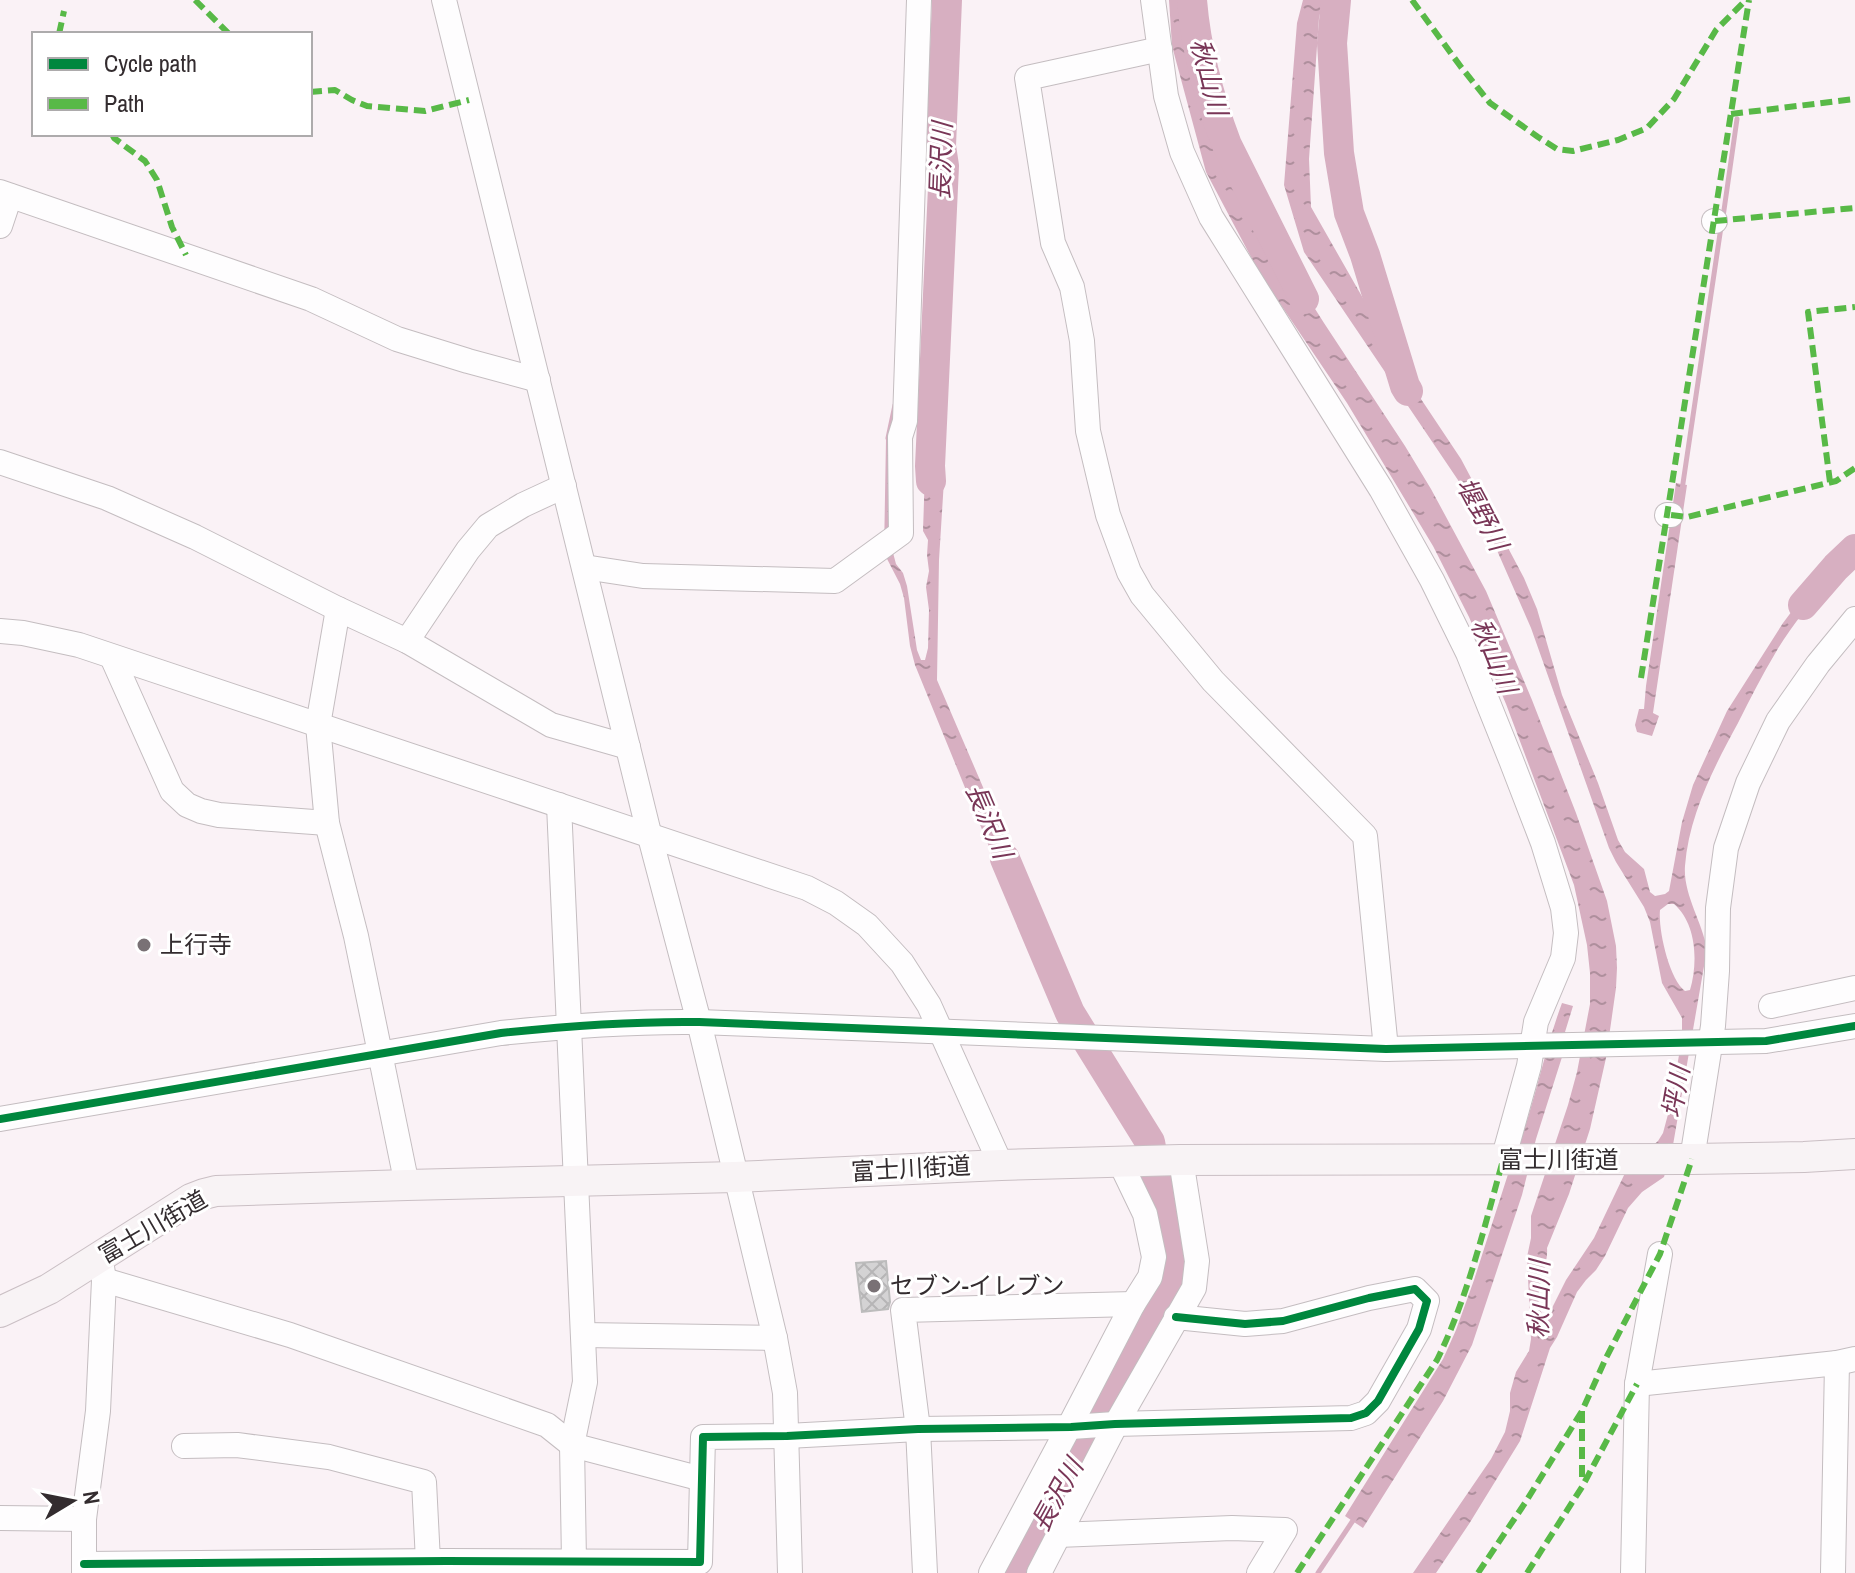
<svg xmlns="http://www.w3.org/2000/svg" width="1855" height="1573" viewBox="0 0 1855 1573" font-family="'Archivo Narrow','Noto Sans JP',sans-serif">
  <style>
    .water { fill: url(#water-ripples); fill-rule: evenodd }
    .lines { fill: none; stroke-linecap: round; stroke-linejoin: round }
    .stream { stroke: #d7afc1; stroke-width: 5 }
    .river { stroke: #d7afc1; stroke-width: 30 }
    .building { fill: url(#building-cross-hatch); stroke: #bcbcbc; stroke-width: 2 }
    .minor-casing { stroke: #c4bdc0; stroke-width: 26 }
    .major-casing { stroke: #cabfc4; stroke-width: 32 }
    .minor { stroke: #fefdfe; stroke-width: 24 }
    .major { stroke: #f8f3f5; stroke-width: 30 }
    .quiet { stroke: #58b947; stroke-width: 6; stroke-dasharray: 12 6; stroke-linecap: butt }
    .cycleway-casing { stroke: #fff; stroke-width: 13 }
    .cycleway { stroke: #00873e; stroke-width: 8 }
    .poi-dot { fill: #797175; stroke: #fff; stroke-width: 3 }
    .labels { text-anchor: middle; stroke-width: 6; stroke-linejoin: round; paint-order: stroke }
    .poi-label { font-size: 24px; fill: #332c2f; stroke: #fff; text-anchor: start }
    .street-label { font-size: 24px; fill: #332c2f; stroke: #fff }
    .water-label { font-size: 26px; font-style: italic; fill: #793657; stroke: #fff }
  </style>
  <defs>
    <pattern id="water-ripples" width="26" height="14" patternUnits="userSpaceOnUse" patternTransform="scale(2)"><rect width="26" height="14" fill="#d7afc1"/><path d="M2 4q2-2 4 0t4 0M15 11q2-2 4 0t4 0" fill="none" stroke="#af8f9d"/></pattern>
    <pattern id="building-cross-hatch" width="8" height="8" patternUnits="userSpaceOnUse" patternTransform="scale(2)"><rect width="8" height="8" fill="#d4d3d4"/><path d="M0 0l8 8M0 8l8-8" fill="none" stroke="#b6b5b6"/></pattern>
  </defs>
  <rect width="100%" height="100%" fill="#faf2f6"/>
  <!-- water -->
  <g class="water">
    <path d="M1169 0H1186L1189 43 1232 178 1324 323 1405 446 1431 489 1486 591 1532 700 1576 813 1607 901 1616 946 1617 968 1616 988 1606 1058 1590 1129 1569 1194 1547 1248C1549 1270 1529 1296 1544 1317L1549 1314 1566 1280 1594 1238 1626 1171 1643 1154 1658 1141 1663 1133 1671 1103 1682 1037V1018L1662 983 1650 922 1644 907 1616 862 1609 848 1531 628 1492 539 1460 483 1304 252 1284 185 1297 23 1303 0H1323L1319 18 1309 159 1311 207 1417 393 1461 459 1524 578 1537 609 1562 695 1598 783 1618 840 1625 852 1644 869 1650 892 1655 896 1665 894 1669 891 1682 822 1693 785 1727 711 1783 623 1825 567 1830 578C1812 602 1791 626 1776 652 1762 675 1750 699 1738 723 1714 767 1689 815 1685 866 1683 894 1702 921 1707 949L1673 1145 1664 1177 1642 1192 1628 1208 1605 1256 1596 1270 1586 1280 1577 1292 1557 1337 1550 1348 1520 1441 1469 1524 1436 1573H1413L1491 1459 1505 1432 1510 1411V1393L1516 1372 1529 1351 1531 1339 1527 1257 1531 1238V1216L1568 1105 1577 1072 1590 1004V973L1587 945 1574 885 1506 704 1469 617 1433 546 1347 403 1260 274 1206 172 1172 46ZM1668 904H1674C1697 924 1698 963 1690 990L1685 991C1669 979 1658 929 1660 910Z"/>
    <polygon points="886,439 892,439 892,549 896,564 903,573 907,586 917,650 921,660 925,660 928,648 929,610 926,587 929,571 927,555 928,540 923,531 926,441 936,441 938,474 944,480 939,560 937,680 1028,892 1012,903 915,665 910,646 904,598 900,584 884,553"/>
    <polygon points="1676,483 1687,485 1653,713 1659,716 1652,736 1637,732 1635,725 1639,709 1644,709 1646,686"/>
    <path d="M1562 1003 1573 1006 1565 1032 1569 1035 1536 1139 1522 1195 1472 1345 1443 1401 1363 1528 1345 1516 1443 1359 1456 1330 1474 1280 1510 1168C1533 1114 1542 1057 1562 1003Z"/>
  </g>
  <g class="lines">
    <!-- stream -->
    <g class="stream">
      <polyline points="1723,217 1737,119"/>
      <polyline points="888,438 895,405"/>
      <polyline points="1682,490 1721,227"/>
      <polyline points="1318,1573 1356,1516"/>
    </g>
    <!-- river -->
    <g class="river">
      <path d="M1192 0C1196 50 1209 98 1227 145L1304 299"/>
      <polyline points="1336,0 1332,43 1339,153 1349,213 1365,255 1405,386 1408,391"/>
      <polyline points="931,481 930,466 944,166 941,146 947,0"/>
      <polyline points="1803,605 1836,567 1855,549"/>
      <polyline points="1005,859 1070,1013 1150,1142 1163,1211 1172,1268 1164,1302 1138,1345 1014,1573"/>
    </g>
  </g>
  <!-- building -->
  <polygon class="building" points="886,1261 890,1302 888,1309 862,1312 856,1263"/>
  <g class="lines">
    <!-- minor casing -->
    <g class="minor-casing">
      <g id="minor">
        <polyline points="444,0 650,837 699,1022 775,1338 785,1393 790,1573"/>
        <polyline points="1153,0 1166,96 1182,152 1211,217 1381,489 1432,580 1468,653 1511,760 1543,843 1563,908 1566,933 1563,958 1536,1022 1529,1066 1503,1160"/>
        <polyline points="1160,49 1027,78 1053,243 1072,287 1082,341 1088,431 1108,515 1129,572 1142,595 1213,681 1365,836 1386,1049"/>
        <polyline points="0,192 311,299 397,339 468,361 538,380"/>
        <polyline points="1714,221 1715,221"/>
        <polyline points="0,226 10,196"/>
        <polyline points="0,462 107,498 195,537 338,609 407,641 551,725 628,747"/>
        <polyline points="1667,515 1671,515"/>
        <polyline points="584,567 643,576 835,581 901,533 900,437 905,421 919,0"/>
        <polyline points="338,609 318,725 327,823 356,936 407,1185"/>
        <polyline points="0,631 23,633 79,645 807,888 836,903 867,925 902,963 929,1005 1001,1165"/>
        <polyline points="407,641 468,550 488,526 523,505 564,486"/>
        <polyline points="112,657 172,791 187,805 201,811 219,815 327,823"/>
        <polyline points="559,805 585,1382 572,1445 574,1561"/>
        <polyline points="1771,1006 1855,988"/>
        <path d="M0 1119 501 1033C567 1026 633 1021 699 1022L1386 1049 1766 1041 1855 1026"/>
        <polyline points="1692,1159 1713,1026 1717,971 1718,908 1726,848 1748,783 1778,721 1818,664 1855,619"/>
        <polyline points="104,1280 290,1335 547,1425 572,1445 702,1479"/>
        <polyline points="583,1335 775,1338"/>
        <polyline points="1637,1384 1837,1363 1855,1359"/>
        <polyline points="184,1446 237,1445 329,1457 424,1482 428,1561"/>
        <polyline points="0,1518 84,1519"/>
        <polyline points="1058,1535 1232,1528 1285,1530 1259,1573"/>
        <polyline points="84,1564 446,1561 700,1562 703,1437 787,1436 918,1429 1071,1427 1115,1424 1351,1418 1366,1413 1378,1401 1419,1329 1427,1301 1415,1289 1369,1298 1283,1321 1245,1324 1176,1317"/>
        <polyline points="84,1573 84,1519 98,1411 104,1280 102,1267"/>
        <polyline points="925,1573 918,1429 903,1310 1133,1304"/>
        <polyline points="991,1573 1069,1427 1133,1304 1150,1277 1154,1257 1145,1214 1120,1162"/>
        <polyline points="1039,1573 1116,1424 1194,1288 1197,1261 1181,1160"/>
        <polyline points="1633,1573 1637,1384 1660,1254"/>
        <polyline points="1833,1573 1837,1363"/>
      </g>
    </g>
    <!-- major casing -->
    <g class="major-casing">
      <polyline id="major" points="0,1312 49,1289 191,1199 204,1194 216,1191 407,1185 735,1177 1001,1165 1180,1160 1692,1159 1804,1157 1855,1154"/>
    </g>
    <!-- minor -->
    <use href="#minor" class="minor"/>
    <!-- major -->
    <use href="#major" class="major"/>
    <!-- quiet -->
    <g class="quiet">
      <polyline points="195,0 229,34"/>
      <polyline points="1412,0 1461,67 1490,103 1538,137 1557,149 1573,151 1618,140 1647,128 1674,99 1716,30 1746,0"/>
      <polyline points="59,34 64,11"/>
      <polyline points="310,92 335,90 352,100 367,106 425,111 469,100"/>
      <polyline points="1731,114 1855,99"/>
      <polyline points="112,134 114,138 145,161 157,180 172,227 186,255"/>
      <polyline points="1715,221 1855,208"/>
      <polyline points="1830,482 1808,312 1855,307"/>
      <polyline points="1671,515 1687,517 1836,481 1855,468"/>
      <polyline points="1641,678 1749,0"/>
      <polyline points="1582,1411 1582,1483"/>
      <path d="M1297 1573 1437 1360C1468 1297 1484 1228 1503 1160"/>
      <polyline points="1478,1573 1525,1503 1582,1411 1606,1358 1660,1254 1692,1159"/>
      <polyline points="1527,1573 1582,1487 1637,1384"/>
    </g>
    <!-- cycleway casing -->
    <g class="cycleway-casing">
      <g id="cycleway">
        <path d="M0 1119 501 1033C567 1026 633 1021 699 1022L1386 1049 1766 1041 1855 1026"/>
        <polyline points="84,1564 446,1561 700,1562 703,1437 787,1436 918,1429 1071,1427 1115,1424 1351,1418 1366,1413 1378,1401 1419,1329 1427,1301 1415,1289 1369,1298 1283,1321 1245,1324 1176,1317"/>
      </g>
    </g>
    <!-- cycleway -->
    <use href="#cycleway" class="cycleway"/>
  </g>
  <!-- markers -->
  <g class="poi-dot">
    <circle cx="144" cy="945" r="8"/>
    <circle cx="874" cy="1286" r="8"/>
  </g>
  <g class="labels">
    <!-- poi labels -->
    <g class="poi-label">
      <text x="160" y="953">上行寺</text>
      <text x="890" y="1294">セブン-イレブン</text>
    </g>
    <!-- street labels -->
    <g class="street-label">
      <text x="1559" y="1168">富士川街道</text>
      <text transform="translate(911 1169) rotate(-3)" y="8">富士川街道</text>
      <text transform="translate(153 1227) rotate(-30)" y="8">富士川街道</text>
    </g>
    <!-- water labels -->
    <g class="water-label">
      <text transform="translate(1209 77) rotate(76)" y="9">秋山川</text>
      <text transform="translate(941 161) rotate(-88)" y="9">長沢川</text>
      <text transform="translate(1482 514) rotate(62)" y="9">堰野川</text>
      <text transform="translate(1494 656) rotate(68)" y="9">秋山川</text>
      <text transform="translate(989 821) rotate(67)" y="9">長沢川</text>
      <text transform="translate(1676 1092) rotate(-80)" y="9">坪川</text>
      <text transform="translate(1539 1299) rotate(-89)" y="9">秋山川</text>
      <text transform="translate(1057 1495) rotate(-61)" y="9">長沢川</text>
    </g>
  </g>
  <!-- legend -->
  <rect x="32" y="32" width="280" height="104" fill="#ffffff" stroke="#adabac" stroke-width="2"/>
  <rect x="48" y="58" width="40" height="12" fill="#00873e" stroke="#adabac" stroke-width="2"/>
  <text x="104" y="72" font-size="24" fill="#332c2f">Cycle path</text>
  <rect x="48" y="98" width="40" height="12" fill="#58b947" stroke="#adabac" stroke-width="2"/>
  <text x="104" y="112" font-size="24" fill="#332c2f">Path</text>
  <!-- north arrow -->
  <g transform="translate(72 1501) rotate(80)" stroke="#ffffff" stroke-width="6" paint-order="stroke">
  <path d="M0-6L14 30L0 20L-14 30Z" fill="#332c2f"/>
  <text y="-12" font-size="22" font-weight="bold" text-anchor="middle" fill="#332c2f">N</text>
  </g>
</svg>
